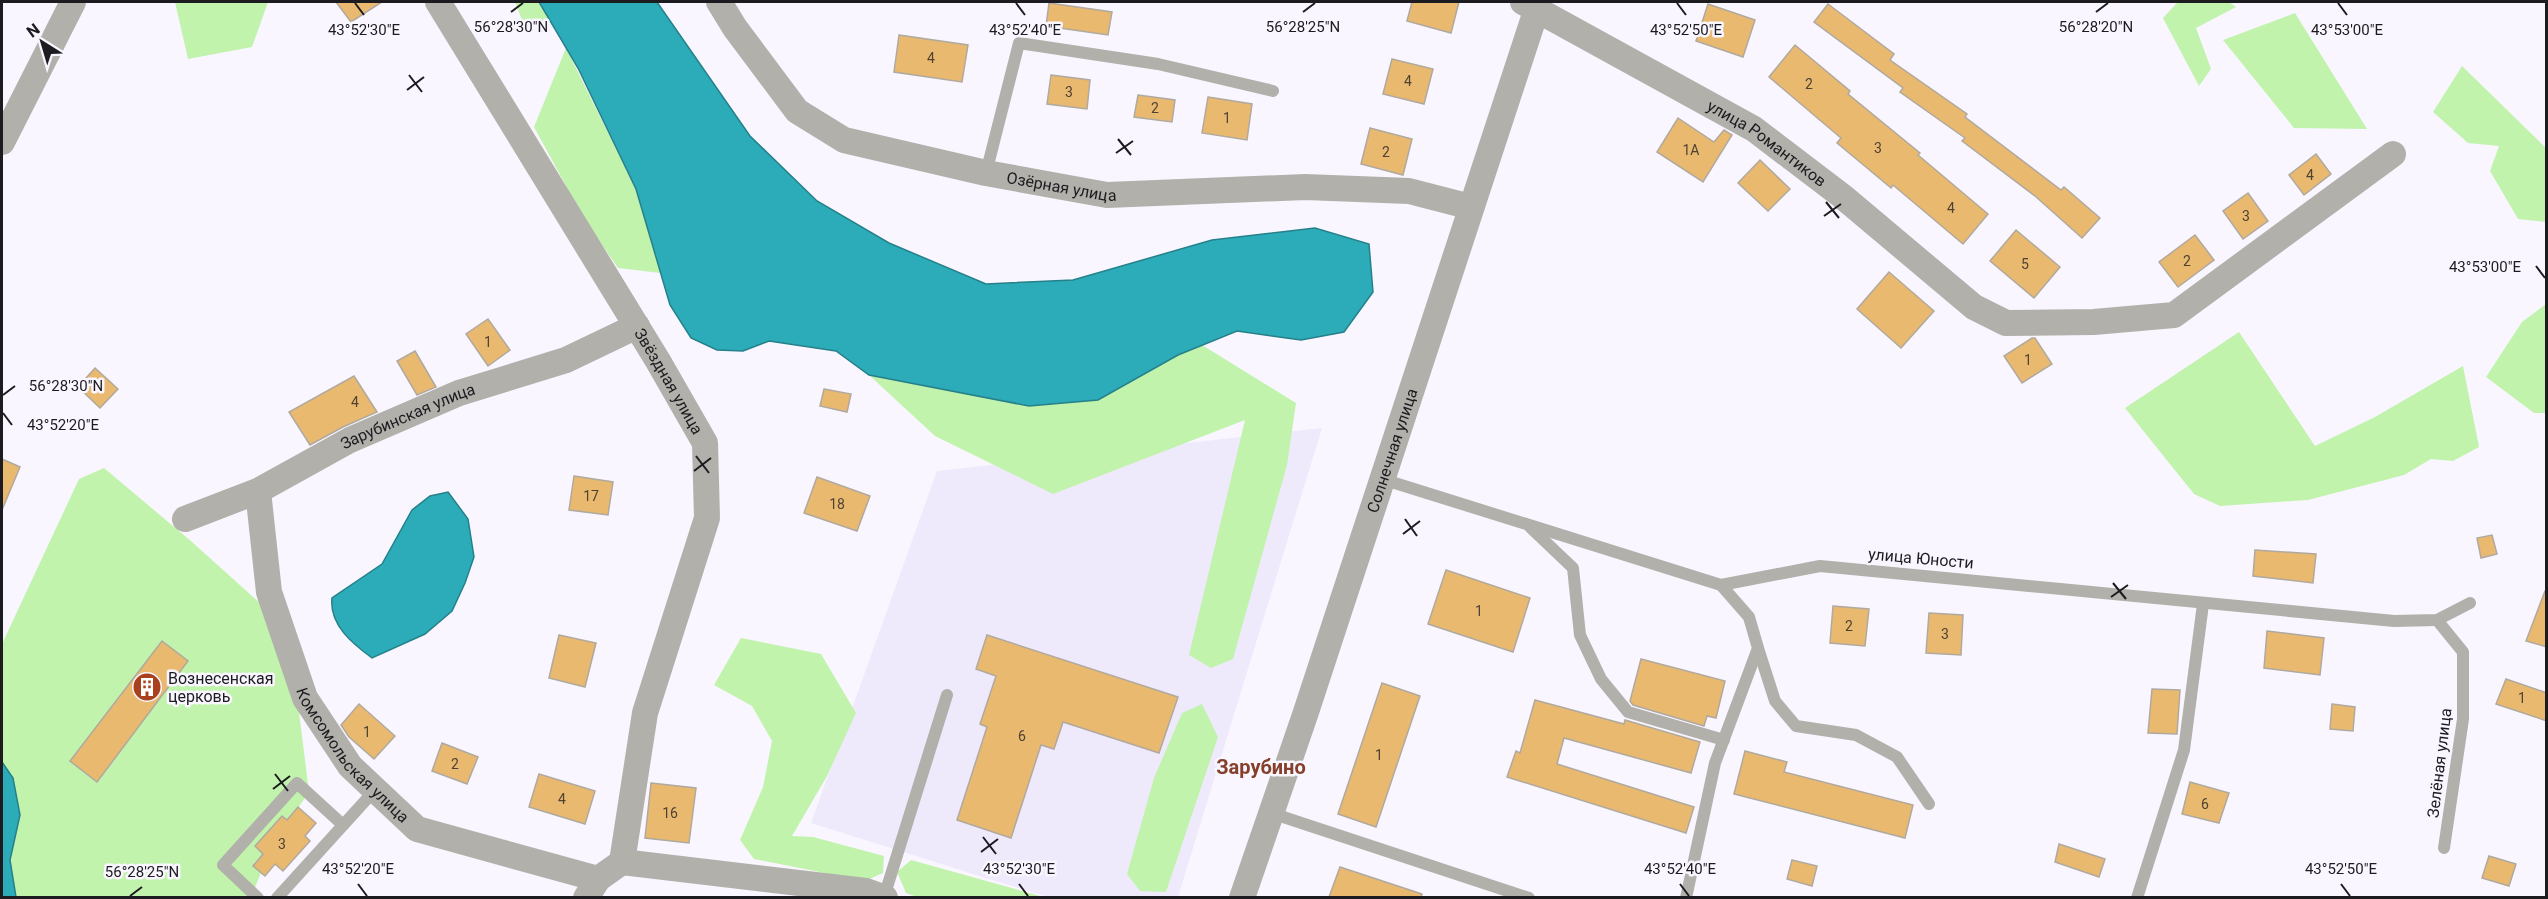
<svg xmlns="http://www.w3.org/2000/svg" width="2548" height="899" viewBox="0 0 2548 899" font-family="Roboto,sans-serif">
  <style>
    .built { fill: #efe9fc }
    .green { fill: #c1f3ad }
    .water { fill: #2bacb8; stroke: #26808a; stroke-width: 1.5 }
    .building { fill: #e9b970; stroke: #b0a99f; stroke-width: 1.5 }
    .lines { fill: none; stroke-linecap: round; stroke-linejoin: round }
    .service { stroke: #b2b0ab; stroke-width: 12 }
    .minor { stroke: #b2b0ab; stroke-width: 26 }
    .ticks { fill: none; stroke: #1c1b1f; stroke-width: 2 }
    .labels { text-anchor: middle; stroke-width: 5; stroke-linejoin: round; paint-order: stroke }
    .number-label { font-size: 14px; fill: #4f4233 }
    .street-label { font-size: 16px; fill: #1c1b1f; stroke: #f9f6ff }
    .poi-label { font-size: 16px; fill: #1c1b1f; stroke: #f9f6ff; text-anchor: start }
    .quarter-label { font-size: 20px; font-weight: bold; fill: #84402a; stroke: #f9f6ff }
    .ticks-label { font-size: 15px; text-anchor: middle; fill: #1c1b1f; stroke: #f9f6ff; stroke-width: 5; stroke-linejoin: round; paint-order: stroke }
  </style>
  <rect width="100%" height="100%" fill="#f9f6ff"/>
  <!-- built -->
  <polygon class="built" points="1322,428 1178,897 1047,897 811,823 937,471"/>
  <!-- green -->
  <g class="green">
    <polygon points="175,2 268,2 252,47 188,59"/>
    <polygon points="515,2 539,2 550,20 526,30"/>
    <polygon points="2178,2 2229,2 2236,7 2196,28 2211,69 2199,86 2163,18"/>
    <polygon points="2295,13 2367,129 2294,128 2223,40"/>
    <polygon points="566,48 636,189 660,273 618,268 583,217 534,127"/>
    <polygon points="2462,66 2546,148 2546,222 2518,219 2490,171 2499,146 2468,143 2433,112"/>
    <polygon points="2546,304 2546,413 2534,413 2486,377 2522,322"/>
    <polygon points="2239,332 2315,446 2375,417 2463,366 2479,447 2453,461 2431,459 2404,475 2308,500 2220,506 2194,494 2125,408"/>
    <polygon points="1202,345 1296,403 1287,465 1233,659 1211,668 1189,655 1245,420 1053,494 935,436 869,375 1029,406"/>
    <polygon points="104,468 192,542 261,604 298,704 309,792 272,846 251,897 16,897 10,860 20,815 2,762 2,644 79,479"/>
    <polygon points="741,638 821,654 856,713 827,776 792,836 813,837 884,856 883,873 865,881 754,859 740,840 763,787 772,741 752,706 714,685"/>
    <polygon points="1202,704 1218,737 1166,892 1140,891 1127,874 1154,778 1182,713"/>
    <polygon points="911,860 1044,897 917,897 906,893 897,872"/>
  </g>
  <!-- water -->
  <g class="water">
    <polygon points="539,2 657,2 750,136 817,201 889,243 986,284 1073,280 1212,240 1315,228 1369,244 1373,292 1344,332 1301,340 1237,331 1178,355 1098,400 1029,406 869,375 836,351 769,341 743,351 717,350 691,338 670,305 636,189 578,68"/>
    <path d="M448 492 468 519 474 557 465 583 452 611 425 634 372 658C353 644 329 625 332 598L382 564 412 510 430 496Z"/>
    <polygon points="2,762 13,778 20,815 10,860 16,897 2,897"/>
  </g>
  <!-- building -->
  <g class="building">
    <polygon points="336,2 382,2 351,22"/>
    <polygon points="1412,2 1459,2 1451,33 1407,21"/>
    <polygon points="1049,3 1112,12 1108,35 1046,26"/>
    <polygon points="1708,4 1755,20 1743,57 1696,41"/>
    <polygon points="1828,4 1894,54 1890,60 1967,114 1965,117 2061,190 2064,187 2100,218 2082,238 2035,196 1962,141 1965,138 1900,92 1903,88 1814,22"/>
    <polygon points="899,35 968,45 962,82 894,72"/>
    <polygon points="1795,45 1850,91 1848,94 1920,153 1918,155 1988,214 1963,244 1893,185 1891,188 1837,143 1841,138 1769,77"/>
    <polygon points="1392,59 1433,69 1424,104 1383,94"/>
    <polygon points="1051,75 1090,80 1087,109 1047,104"/>
    <polygon points="1138,95 1175,100 1172,122 1134,117"/>
    <polygon points="1208,97 1252,104 1247,140 1202,133"/>
    <polygon points="1678,118 1714,142 1724,130 1732,135 1703,182 1657,152"/>
    <polygon points="1370,128 1412,139 1403,175 1361,164"/>
    <polygon points="2316,154 2331,174 2304,195 2289,175"/>
    <polygon points="1760,160 1790,189 1768,211 1738,183"/>
    <polygon points="2248,193 2268,221 2243,239 2223,211"/>
    <polygon points="2016,230 2060,267 2034,298 1990,261"/>
    <polygon points="2195,235 2214,260 2178,287 2159,262"/>
    <polygon points="1889,272 1934,311 1901,348 1857,309"/>
    <polygon points="488,319 510,350 488,366 466,334"/>
    <polygon points="2032,338 2035,338 2052,364 2022,383 2004,356"/>
    <polygon points="415,351 436,387 417,395 397,361"/>
    <polygon points="95,368 118,389 100,408 78,387"/>
    <polygon points="354,376 377,412 343,427 310,445 289,412"/>
    <polygon points="824,389 851,394 847,412 820,406"/>
    <polygon points="2,459 20,467 2,510"/>
    <polygon points="574,476 613,482 608,515 569,510"/>
    <polygon points="817,477 870,496 857,531 804,513"/>
    <polygon points="2492,535 2497,554 2481,558 2477,538"/>
    <polygon points="2255,550 2316,554 2313,583 2253,576"/>
    <polygon points="1446,570 1530,598 1513,652 1428,624"/>
    <polygon points="2545,591 2547,591 2547,647 2526,641"/>
    <polygon points="1833,606 1869,609 1865,646 1830,643"/>
    <polygon points="1929,613 1963,615 1961,655 1926,653"/>
    <polygon points="2267,631 2324,638 2320,675 2264,668"/>
    <polygon points="559,635 596,643 585,687 549,678"/>
    <polygon points="987,635 1178,697 1159,753 1063,722 1054,749 1041,745 1011,838 957,820 987,727 980,724 996,676 976,669"/>
    <polygon points="162,641 188,661 97,782 70,761"/>
    <polygon points="1641,659 1725,681 1716,718 1707,716 1704,726 1633,705 1630,701"/>
    <polygon points="2506,679 2547,693 2547,721 2496,704"/>
    <polygon points="1382,683 1420,696 1376,827 1338,814"/>
    <polygon points="2152,689 2180,690 2177,734 2148,733"/>
    <polygon points="1535,700 1624,724 1625,720 1700,742 1691,773 1564,738 1557,764 1694,807 1686,833 1507,777 1516,751 1520,753"/>
    <polygon points="359,704 395,736 374,759 349,737 341,725"/>
    <polygon points="2332,704 2355,707 2353,731 2330,729"/>
    <polygon points="442,743 478,757 467,784 432,771"/>
    <polygon points="1745,751 1787,762 1784,772 1913,805 1905,838 1734,794"/>
    <polygon points="539,774 595,791 585,824 529,807"/>
    <polygon points="2190,782 2229,793 2219,823 2182,814"/>
    <polygon points="651,783 696,788 689,843 645,838"/>
    <polygon points="298,807 316,823 305,836 310,841 283,871 275,864 265,876 253,866 263,854 255,846 282,816 287,820"/>
    <polygon points="2059,844 2105,859 2099,877 2055,862"/>
    <polygon points="2489,856 2516,864 2509,886 2482,878"/>
    <polygon points="1792,860 1817,866 1812,886 1787,879"/>
    <polygon points="1340,867 1422,894 1421,897 1329,897"/>
  </g>
  <g class="lines">
    <!-- service -->
    <g class="service">
      <polyline points="986,173 1019,43 1158,64 1273,91"/>
      <polyline points="1382,479 1721,585 1820,566 2394,621 2437,620 2470,603"/>
      <polyline points="1531,528 1573,568 1580,635 1601,679 1628,712 1724,740"/>
      <polyline points="2437,620 2463,652 2463,719 2444,848"/>
      <polyline points="1758,648 1775,701 1796,726 1856,735 1897,757 1929,804"/>
      <polyline points="1271,813 1529,898"/>
      <polyline points="884,897 947,695"/>
      <polyline points="258,898 223,865 297,783 343,825"/>
      <polyline points="277,898 375,790"/>
      <polyline points="1686,898 1715,763 1758,648 1749,617 1721,585"/>
      <polyline points="2137,898 2184,750 2203,604"/>
    </g>
    <!-- minor -->
    <g class="minor">
      <path id="s1" d="M438 2 658 361 705 443 707 518 645 713 622 862 598 879 586 898"/>
      <path id="s2" d="M719 2 735 28 797 111 844 140 986 173 1107 195 1305 187 1409 191 1471 207"/>
      <path id="s3" d="M1523 2 1754 129 1842 196 1974 307 2006 323 2094 322 2174 315 2393 154"/>
      <polyline points="2,142 73,2"/>
      <path id="s4" d="M258 491 269 592 305 698 350 766 417 829 598 879"/>
      <path id="s5" d="M185 519 258 491 350 440 459 393 566 360 637 326"/>
      <polyline points="622,862 866,891 885,898"/>
      <path id="s6" d="M1242 898 1305 715 1539 2"/>
    </g>
  </g>
  <!-- ticks -->
  <path class="ticks" d="M355 3 364 15M1016 3 1025 15M1677 3 1686 15M2338 3 2347 15M511 12 523 3M1303 12 1315 3M2096 12 2108 3M409 75 422 92M407 90 424 77M1118 139 1131 155M1116 153 1133 141M1826 202 1839 218M1824 216 1841 204M2536 266 2545 278M3 395 15 386M3 413 12 425M696 456 709 473M694 471 711 458M1405 519 1417 536M1403 534 1420 521M2113 583 2126 599M2111 597 2128 585M275 774 288 791M273 789 290 776M983 837 996 854M981 852 998 839M358 884 367 896M1019 884 1028 896M1680 884 1689 896M2341 884 2350 896M130 896 142 887"/>
  <!-- icons -->
  <defs>
    <g id="building-disc" transform="scale(1.5)"><circle r="9.5" fill="#a9411e" stroke="#f9f6ff"/><path d="M-4-6H4V6H1V3H-1V6H-4ZM-2.5-4.3h1.7v1.8h-1.7ZM.8-4.3h1.7v1.8H.8ZM-2.5-1h1.7V.8h-1.7ZM.8-1h1.7V.8H.8Z" fill="#fff"/></g>
  </defs>
  <g fill-rule="evenodd">
    <use href="#building-disc" x="147" y="687"/>
  </g>
  <g class="labels">
    <!-- number labels -->
    <g class="number-label">
      <text x="931" y="63">4</text>
      <text x="1408" y="86">4</text>
      <text x="1809" y="89">2</text>
      <text x="1069" y="97">3</text>
      <text x="1155" y="113">2</text>
      <text x="1227" y="123">1</text>
      <text x="1878" y="153">3</text>
      <text x="1691" y="155">1А</text>
      <text x="1386" y="157">2</text>
      <text x="2310" y="180">4</text>
      <text x="1951" y="213">4</text>
      <text x="2246" y="221">3</text>
      <text x="2187" y="266">2</text>
      <text x="2025" y="269">5</text>
      <text x="488" y="347">1</text>
      <text x="2028" y="365">1</text>
      <text x="355" y="407">4</text>
      <text x="591" y="501">17</text>
      <text x="837" y="509">18</text>
      <text x="1479" y="616">1</text>
      <text x="1849" y="631">2</text>
      <text x="1945" y="639">3</text>
      <text x="2522" y="703">1</text>
      <text x="367" y="737">1</text>
      <text x="1022" y="741">6</text>
      <text x="1379" y="760">1</text>
      <text x="455" y="769">2</text>
      <text x="562" y="804">4</text>
      <text x="2205" y="809">6</text>
      <text x="670" y="818">16</text>
      <text x="282" y="849">3</text>
    </g>
    <!-- street labels -->
    <g class="street-label">
      <text dy="6" stroke="none"><textPath href="#s3" startOffset="282">улица Романтиков</textPath></text>
      <text dy="6" stroke="none"><textPath href="#s2" startOffset="412">Озёрная улица</textPath></text>
      <text dy="6" stroke="none"><textPath href="#s1" startOffset="444">Звёздная улица</textPath></text>
      <text dy="6" stroke="none"><textPath href="#s5" startOffset="246">Зарубинская улица</textPath></text>
      <text dy="6" stroke="none"><textPath href="#s6" startOffset="472">Солнечная улица</textPath></text>
      <text transform="translate(1921 558) rotate(5)" y="6">улица Юности</text>
      <text dy="6" stroke="none"><textPath href="#s4" startOffset="288">Комсомольская улица</textPath></text>
      <text transform="translate(2439 763) rotate(-83)" y="6">Зелёная улица</text>
    </g>
    <!-- poi labels -->
    <g class="poi-label">
      <text x="168" y="684">Вознесенская<tspan x="168" dy="18">церковь</tspan></text>
    </g>
    <!-- quarter labels -->
    <g class="quarter-label">
      <text x="1261" y="774">Зарубино</text>
    </g>
  </g>
  <g class="ticks-label">
    <text x="511" y="32">56°28'30"N</text>
    <text x="1303" y="32">56°28'25"N</text>
    <text x="2096" y="32">56°28'20"N</text>
    <text x="364" y="35">43°52'30"E</text>
    <text x="1025" y="35">43°52'40"E</text>
    <text x="1686" y="35">43°52'50"E</text>
    <text x="2347" y="35">43°53'00"E</text>
    <text x="2485" y="272">43°53'00"E</text>
    <text x="66" y="391">56°28'30"N</text>
    <text x="63" y="430">43°52'20"E</text>
    <text x="358" y="874">43°52'20"E</text>
    <text x="1019" y="874">43°52'30"E</text>
    <text x="1680" y="874">43°52'40"E</text>
    <text x="2341" y="874">43°52'50"E</text>
    <text x="142" y="877">56°28'25"N</text>
  </g>
  <!-- border -->
  <rect width="2548" height="899" fill="none" stroke="#1c1b1f" stroke-width="6"/>
  <!-- north arrow -->
  <g transform="translate(42 42) rotate(323)" stroke="#f9f6ff" stroke-width="4.5" paint-order="stroke">
  <path d="M0-4.5L10 22L0 15L-10 22Z" fill="#1c1b1f"/>
  <text y="-9" font-size="16" font-weight="bold" text-anchor="middle" fill="#1c1b1f">N</text>
  </g>
</svg>
